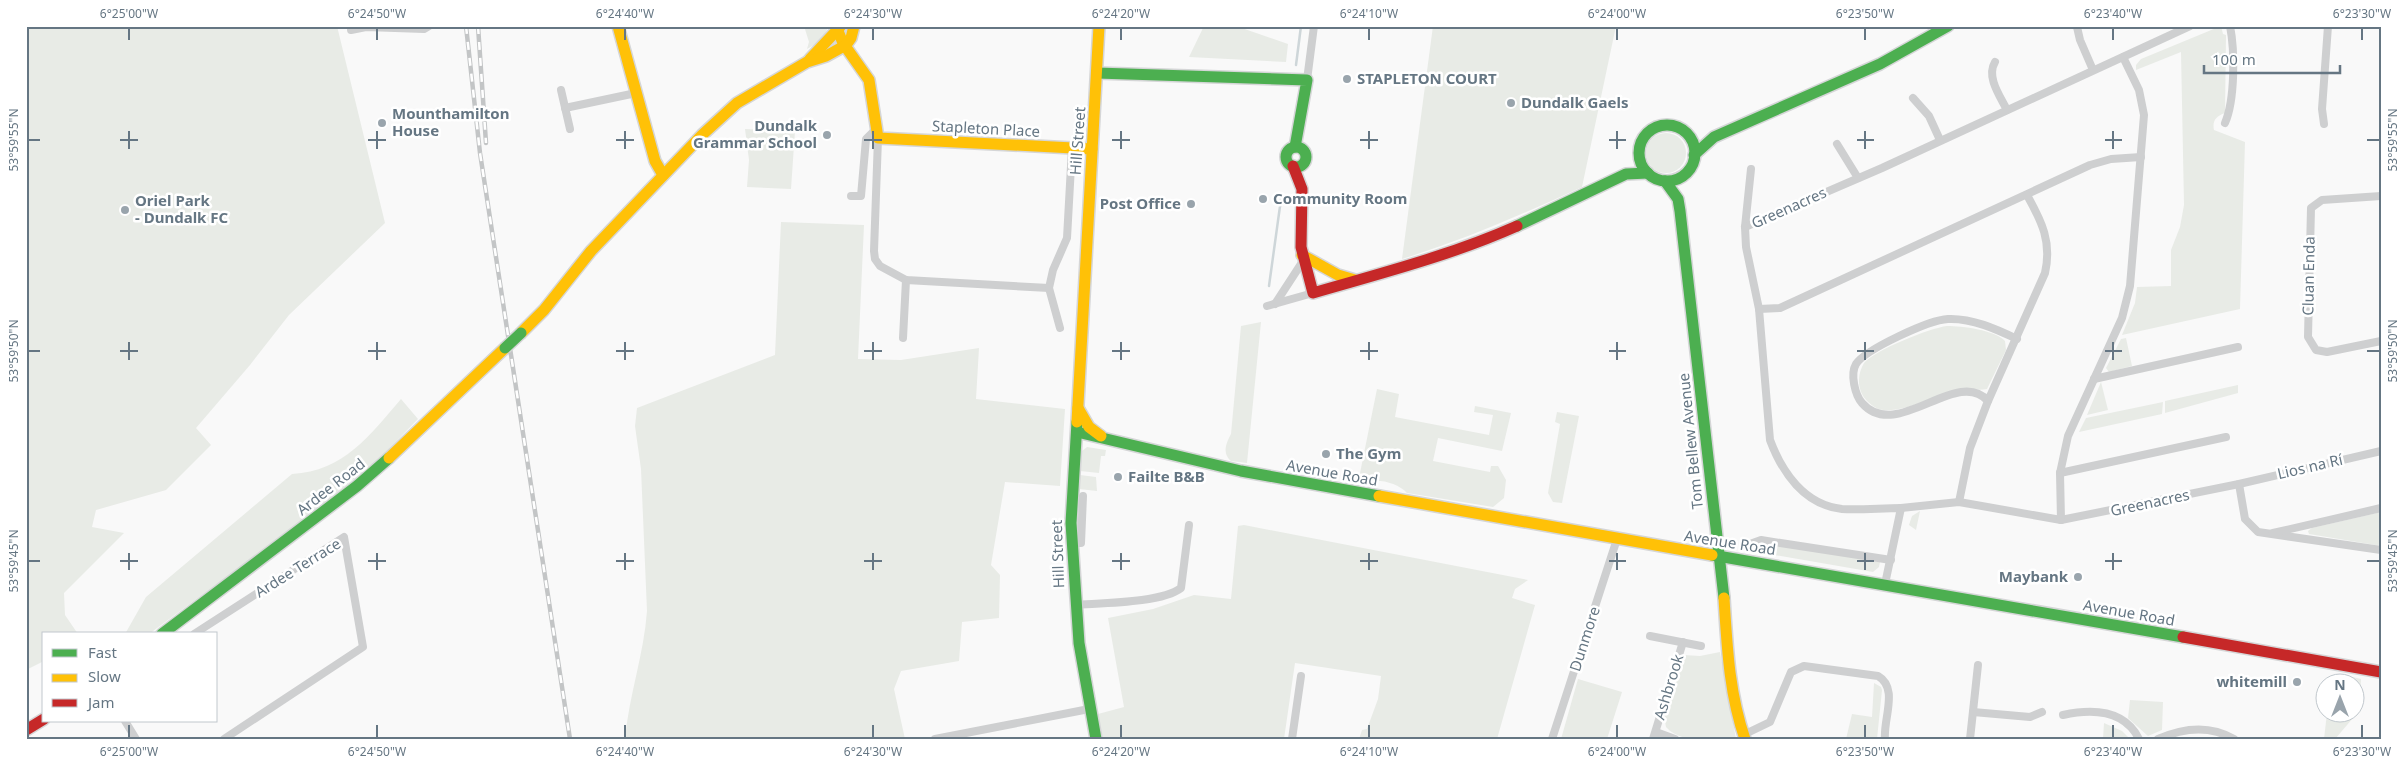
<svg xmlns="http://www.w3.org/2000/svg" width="2407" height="765" viewBox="0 0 2407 765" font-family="'Noto Sans',sans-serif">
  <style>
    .green { fill: #e8ebe6 }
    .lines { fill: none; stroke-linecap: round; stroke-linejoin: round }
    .stream { stroke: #ced6d9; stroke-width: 2.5 }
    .fast-casing { stroke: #d5d6d7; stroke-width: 14 }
    .slow-casing { stroke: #d5d6d7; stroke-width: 14 }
    .jam-casing { stroke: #d5d6d7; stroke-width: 14 }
    .street { stroke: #cecfd0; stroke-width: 8 }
    .fast { stroke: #4caf50; stroke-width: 11 }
    .slow { stroke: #ffc107; stroke-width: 11 }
    .jam { stroke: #c62828; stroke-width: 11 }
    .rail-casing { stroke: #c3c5c6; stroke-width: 4.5 }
    .rail { stroke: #fff; stroke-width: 2.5; stroke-dasharray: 8; stroke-linecap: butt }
    .fast-bridge-casing { stroke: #d5d6d7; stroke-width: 14; stroke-linecap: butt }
    .fast-bridge { stroke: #4caf50; stroke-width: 11 }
    .ticks { fill: none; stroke: #657683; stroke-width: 2 }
    .poi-dot { fill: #99a4ac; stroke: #fff; stroke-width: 2 }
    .labels { text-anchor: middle; stroke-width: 5; stroke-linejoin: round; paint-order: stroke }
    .poi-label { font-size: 15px; font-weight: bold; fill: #657683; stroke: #fff; text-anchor: start }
    .street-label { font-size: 15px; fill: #657683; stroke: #fff }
    .neatline { fill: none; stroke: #657683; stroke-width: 2 }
    .ticks-label { font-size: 12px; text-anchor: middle; fill: #657683 }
  </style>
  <rect width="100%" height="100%" fill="#f9f9f9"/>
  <!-- green -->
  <g class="green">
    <polygon points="26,26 337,26 385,223 289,315 250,365 196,428 211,445 166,490 96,510 92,527 124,533 64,593 65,615 78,634 44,634 44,661 26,670"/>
    <polygon points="804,26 829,26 821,41 807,49 809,42"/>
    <polygon points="1204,26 1236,26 1288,44 1286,62 1189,57"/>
    <path d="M1433 26H1616L1582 187C1523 214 1464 240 1402 259Z"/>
    <path d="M2221 26 2223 34 2226 35 2225 113C2216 116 2212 121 2214 130L2245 142 2240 309 2122 335 2135 303 2137 287 2171 286V250L2180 227 2184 205 2181 52 2136 70V65L2141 59Z"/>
    <polygon points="745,129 795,131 791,189 747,187 749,160"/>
    <circle cx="1666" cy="153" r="20"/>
    <path d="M781 222 864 225 858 359 901 360 979 348 976 399 1065 409 1060 486 1005 482 991 565 1000 575 999 618 962 622 959 661 901 671 894 689 905 739H625C629 695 644 654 647 611L641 469 635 426 637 408 775 355Z"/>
    <path d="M1261 322 1247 463 1231 461C1222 453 1226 443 1231 434L1241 326Z"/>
    <path d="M1947 326C1962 326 1995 330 2005 341L2006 350 1987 389C1978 391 1968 388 1957 390 1935 395 1906 412 1884 410 1876 410 1867 402 1863 396 1857 386 1858 373 1864 363 1875 350 1930 328 1947 326Z"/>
    <polygon points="2126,338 2132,366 2109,372 2106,368 2121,339"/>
    <polygon points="2101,382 2108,410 2087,415"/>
    <polygon points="2238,385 2238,393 2165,413 2165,401"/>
    <path d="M1377 389 1399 394 1395 417 1489 435 1493 415 1474 412 1475 406 1511 413 1502 451 1438 438 1433 461 1490 472 1491 466H1498L1506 480 1504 498 1493 507 1407 493C1400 485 1384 480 1374 481 1367 482 1365 485 1358 483Z"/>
    <path d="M401 399 418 419 378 460 291 529 149 634H125L146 597 292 474C344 471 369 436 401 399Z"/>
    <polygon points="2163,402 2162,414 2079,432 2086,418"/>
    <polygon points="1557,412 1579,416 1562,503 1553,502 1548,493 1560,424 1555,422"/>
    <polygon points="1087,447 1106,450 1105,456 1101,456 1099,473 1080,471 1082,451"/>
    <polygon points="1080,475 1096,477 1097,491 1079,489"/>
    <polygon points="1920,511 1916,530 1909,525 1912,516"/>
    <polygon points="2381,512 2381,546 2309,534 2308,531 2312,528"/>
    <polygon points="1244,525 1528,580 1515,589 1512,598 1535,605 1497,739 1359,739 1362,730 1367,729 1378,699 1381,676 1295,663 1284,739 1103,739 1098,714 1124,707 1108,618 1153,609 1194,595 1231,599 1238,526"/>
    <polygon points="1766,543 1880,562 1879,567 1873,572 1757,552"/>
    <path d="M1720 652 1736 739C1713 739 1682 745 1666 727L1664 715 1684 655 1700 656Z"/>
    <polygon points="2344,675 2361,679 2359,711 2335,739 2324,739 2327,713 2354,712 2354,682 2343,682"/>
    <polygon points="1578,679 1622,692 1607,739 1561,739"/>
    <polygon points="1874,683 1881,687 1882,690 1877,739 1846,739 1852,714 1872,717"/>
    <polygon points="2130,700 2163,702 2162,730 2148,736 2128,718"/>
    <polygon points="2104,723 2122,731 2130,739 2103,739"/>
  </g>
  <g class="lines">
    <!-- stream -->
    <g class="stream">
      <polyline points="1296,65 1301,26"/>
      <polyline points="1269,286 1281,199"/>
    </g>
    <!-- fast casing -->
    <g class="fast-casing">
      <g id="fast">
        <polyline points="1097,73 1307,80 1295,147"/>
        <circle cx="1667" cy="153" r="28"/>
        <circle cx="1296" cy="157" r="10"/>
        <polyline points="1694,155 1714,137 1880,64 1948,26"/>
        <polyline points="1665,181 1678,199 1680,211 1724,598"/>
        <polyline points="1517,226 1626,174 1648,173"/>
        <polyline points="1077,422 1071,523 1079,643 1096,739"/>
        <polyline points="1077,432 1241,471 1379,496"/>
        <polyline points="1712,555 2183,637"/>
        <polyline points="162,634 357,486 389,458"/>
      </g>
    </g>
    <!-- slow casing -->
    <g class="slow-casing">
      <g id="slow">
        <polyline points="618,26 655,161 663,175"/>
        <polyline points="838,31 843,43 869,80 878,138 1092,149"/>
        <polyline points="810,59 840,27"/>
        <polyline points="1302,255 1338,275 1355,280"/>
        <polyline points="521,333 544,310 591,251 702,135 737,103 807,62 826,56 846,45 851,38 854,26"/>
        <polyline points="1078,408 1089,427 1101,436"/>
        <polyline points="1077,422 1099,26"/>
        <polyline points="389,458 505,348"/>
        <polyline points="1379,496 1712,555"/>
        <path d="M1724 598C1727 646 1729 693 1745 739"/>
      </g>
    </g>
    <!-- jam casing -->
    <g class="jam-casing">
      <g id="jam">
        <path d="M1293 166 1302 189 1301 247 1313 293C1382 273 1452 255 1517 226"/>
        <polyline points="2183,637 2381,672"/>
        <polyline points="26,730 44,719"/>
      </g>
    </g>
    <!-- street -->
    <g class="street">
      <polyline points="2077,27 2080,40 2093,70"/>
      <polyline points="351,30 366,27 424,29 429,26"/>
      <path d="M1995 62C1986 77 2000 96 2007 110"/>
      <polyline points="1307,80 1314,26"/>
      <polyline points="561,90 570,129"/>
      <polyline points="1913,98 1929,116 1940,140"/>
      <polyline points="565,108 636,93"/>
      <path d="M2225 123C2235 100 2235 51 2230 26"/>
      <polyline points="2324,124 2322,109 2328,26"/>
      <polyline points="878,138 874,251 875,259 880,266 906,280 1049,288"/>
      <polyline points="1837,144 1858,178"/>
      <path d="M1751 169 1745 227 1746 247 1759 309 1770 440C1782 472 1804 505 1842 509 1861 510 1882 508 1901 508L1885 584"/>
      <polyline points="851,196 861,196 866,139 876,129"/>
      <polyline points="2381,196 2322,200 2311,208 2308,337 2316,350 2327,352 2381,341"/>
      <polyline points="1745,227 1882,168 2190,26"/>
      <polyline points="1275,304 1303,261"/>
      <polyline points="1267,306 1313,293"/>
      <polyline points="1759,309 1780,308 2090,165 2111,159 2141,157"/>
      <polyline points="1060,328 1049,288 1053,270 1067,238 1072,148"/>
      <polyline points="903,338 906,280"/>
      <polyline points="2094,379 2238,347"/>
      <path d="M1988 401C1957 366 1897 443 1862 403 1855 395 1850 374 1856 364 1866 349 1929 320 1948 319 1972 318 1996 329 2017 339"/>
      <polyline points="2060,473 2226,437"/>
      <polyline points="2239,484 2245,519 2258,532 2381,550"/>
      <path d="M1959 502 1970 448 1988 401 2045 273C2052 242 2042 222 2027 195"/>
      <polyline points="1901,508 1959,502 2061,520 2239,484 2381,451"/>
      <polyline points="2061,520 2060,473 2068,436 2122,318 2130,286 2144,115 2139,90 2123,57"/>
      <polyline points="2273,533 2381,508"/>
      <polyline points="1071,543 1081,543 1083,496"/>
      <polyline points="1747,545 1761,540 1891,560"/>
      <path d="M1075 605C1101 603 1162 603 1181 588L1189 525"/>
      <polyline points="194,634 344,537 363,647 224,739"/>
      <polyline points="1650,636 1701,646"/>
      <polyline points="1973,712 2030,717 2042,712"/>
      <path d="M2063 715C2091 709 2124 709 2139 739"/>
      <polyline points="125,721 136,739"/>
      <polyline points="1656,732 1675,739"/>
      <path d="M1743 735 1770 722 1791 672 1804 666 1878 676C1899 688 1883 719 1885 739"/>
      <polyline points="935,739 1089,709"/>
      <polyline points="1292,739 1301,676"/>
      <polyline points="1552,739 1617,539"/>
      <polyline points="1653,739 1683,642"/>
      <polyline points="1970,739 1978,665"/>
      <path d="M2158 739C2183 728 2210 725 2234 739"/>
    </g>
    <!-- fast -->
    <use href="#fast" class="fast"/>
    <!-- slow -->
    <use href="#slow" class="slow"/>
    <!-- jam -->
    <use href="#jam" class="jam"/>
    <!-- rail casing -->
    <g class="rail-casing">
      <g id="rail">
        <polyline points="466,26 480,153 570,739"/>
        <polyline points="478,26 486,143"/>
      </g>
    </g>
    <!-- rail -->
    <use href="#rail" class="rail"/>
    <!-- fast-bridge casing -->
    <g class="fast-bridge-casing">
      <polyline id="fast-bridge" points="505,348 521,333"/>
    </g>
    <!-- fast-bridge -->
    <use href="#fast-bridge" class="fast-bridge"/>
  </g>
  <!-- ticks -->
  <path class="ticks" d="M129 28V40M377 28V40M625 28V40M873 28V40M1121 28V40M1369 28V40M1617 28V40M1865 28V40M2113 28V40M2362 28V40M129 131V149M377 131V149M625 131V149M873 131V149M1121 131V149M1369 131V149M1617 131V149M1865 131V149M2113 131V149M28 140H40M120 140H138M368 140H386M616 140H634M864 140H882M1112 140H1130M1360 140H1378M1609 140H1626M1857 140H1874M2105 140H2122M2367 140H2380M129 342V360M377 342V360M625 342V360M873 342V360M1121 342V360M1369 342V360M1617 342V360M1865 342V360M2113 342V360M28 351H40M120 351H138M368 351H386M616 351H634M864 351H882M1112 351H1130M1360 351H1378M1609 351H1626M1857 351H1874M2105 351H2122M2367 351H2380M129 553V570M377 553V570M625 553V570M873 553V570M1121 553V570M1369 553V570M1617 553V570M1865 553V570M2113 553V570M28 561H40M120 561H138M368 561H386M616 561H634M864 561H882M1112 561H1130M1360 561H1378M1609 561H1626M1857 561H1874M2105 561H2122M2367 561H2380M129 725V738M377 725V738M625 725V738M873 725V738M1121 725V738M1369 725V738M1617 725V738M1865 725V738M2113 725V738M2362 725V738"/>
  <!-- markers -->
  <g class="poi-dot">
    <circle cx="1347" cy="79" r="5"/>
    <circle cx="1511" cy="103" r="5"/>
    <circle cx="382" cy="123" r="5"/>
    <circle cx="827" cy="135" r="5"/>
    <circle cx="1263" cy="199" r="5"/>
    <circle cx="1191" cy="204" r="5"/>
    <circle cx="125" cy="210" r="5"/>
    <circle cx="1326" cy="454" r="5"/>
    <circle cx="1118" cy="477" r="5"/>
    <circle cx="2078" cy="577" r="5"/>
    <circle cx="2297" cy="682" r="5"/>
  </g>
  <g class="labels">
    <!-- poi labels -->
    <g class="poi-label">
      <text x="1357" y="84">STAPLETON COURT</text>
      <text x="1521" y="108">Dundalk Gaels</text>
      <text x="392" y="119">Mounthamilton<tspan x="392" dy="17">House</tspan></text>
      <text x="817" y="131" text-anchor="end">Dundalk<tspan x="817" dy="17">Grammar School</tspan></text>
      <text x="1273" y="204">Community Room</text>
      <text x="135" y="206">Oriel Park<tspan x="135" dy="17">- Dundalk FC</tspan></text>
      <text x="1181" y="209" text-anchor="end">Post Office</text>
      <text x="1336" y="459">The Gym</text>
      <text x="1128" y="482">Failte B&amp;B</text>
      <text x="2068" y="582" text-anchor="end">Maybank</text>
      <text x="2287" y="687" text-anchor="end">whitemill</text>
    </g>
    <!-- street labels -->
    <g class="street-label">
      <text transform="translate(986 129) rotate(3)" y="5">Stapleton Place</text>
      <text transform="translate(1078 141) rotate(-86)" y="5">Hill Street</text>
      <text transform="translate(1789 208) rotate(-24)" y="5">Greenacres</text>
      <text transform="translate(2309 276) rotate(-89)" y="5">Cluan Enda</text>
      <text transform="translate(1691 441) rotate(-96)" y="5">Tom Bellew Avenue</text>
      <text transform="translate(2310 467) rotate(-13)" y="5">Lios na Rí</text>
      <text transform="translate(1332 473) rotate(10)" y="5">Avenue Road</text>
      <text transform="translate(331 487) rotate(-38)" y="5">Ardee Road</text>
      <text transform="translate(2150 503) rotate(-12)" y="5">Greenacres</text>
      <text transform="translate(1730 543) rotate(9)" y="5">Avenue Road</text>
      <text transform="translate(1058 554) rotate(-92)" y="5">Hill Street</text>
      <text transform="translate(298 568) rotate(-32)" y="5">Ardee Terrace</text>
      <text transform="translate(2129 613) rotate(10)" y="5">Avenue Road</text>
      <text transform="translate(1585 639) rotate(-72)" y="5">Dunmore</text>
      <text transform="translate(1669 687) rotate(-73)" y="5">Ashbrook</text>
    </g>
  </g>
  <!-- border -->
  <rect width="2407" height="765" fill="none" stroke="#ffffff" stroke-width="55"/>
  <!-- legend -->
  <rect x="42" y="632" width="175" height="90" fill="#ffffff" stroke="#c1c8cd"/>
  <rect x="52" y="649" width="25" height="8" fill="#4caf50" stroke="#c1c8cd"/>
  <text x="88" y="658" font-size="15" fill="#657683">Fast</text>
  <rect x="52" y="674" width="25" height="8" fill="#ffc107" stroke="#c1c8cd"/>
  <text x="88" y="682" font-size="15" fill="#657683">Slow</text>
  <rect x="52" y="699" width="25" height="8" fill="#c62828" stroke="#c1c8cd"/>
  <text x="88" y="708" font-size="15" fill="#657683">Jam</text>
  <!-- north arrow -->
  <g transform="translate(2340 698)"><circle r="24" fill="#ffffff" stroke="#c1c8cd"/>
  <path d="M0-4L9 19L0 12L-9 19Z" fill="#99a4ac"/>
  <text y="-8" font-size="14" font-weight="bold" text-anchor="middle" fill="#657683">N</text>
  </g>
  <!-- scale -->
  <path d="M2204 65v8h136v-8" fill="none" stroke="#657683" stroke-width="2.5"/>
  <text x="2212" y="65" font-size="15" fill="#657683" stroke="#ffffff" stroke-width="4" paint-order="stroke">100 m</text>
  <rect x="28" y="28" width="2352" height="710" class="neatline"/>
  <g class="ticks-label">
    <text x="129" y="18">6°25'00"W</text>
    <text x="377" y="18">6°24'50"W</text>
    <text x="625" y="18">6°24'40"W</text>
    <text x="873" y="18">6°24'30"W</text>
    <text x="1121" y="18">6°24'20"W</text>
    <text x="1369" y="18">6°24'10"W</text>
    <text x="1617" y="18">6°24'00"W</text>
    <text x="1865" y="18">6°23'50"W</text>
    <text x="2113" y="18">6°23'40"W</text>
    <text x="2362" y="18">6°23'30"W</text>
    <text transform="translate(14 140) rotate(-90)" y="4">53°59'55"N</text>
    <text transform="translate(2393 140) rotate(-90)" y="4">53°59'55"N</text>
    <text transform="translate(14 351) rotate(-90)" y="4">53°59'50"N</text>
    <text transform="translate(2393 351) rotate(-90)" y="4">53°59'50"N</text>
    <text transform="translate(14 561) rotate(-90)" y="4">53°59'45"N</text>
    <text transform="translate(2393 561) rotate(-90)" y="4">53°59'45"N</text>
    <text x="129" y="756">6°25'00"W</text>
    <text x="377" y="756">6°24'50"W</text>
    <text x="625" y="756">6°24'40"W</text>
    <text x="873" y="756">6°24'30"W</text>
    <text x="1121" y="756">6°24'20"W</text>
    <text x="1369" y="756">6°24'10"W</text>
    <text x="1617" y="756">6°24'00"W</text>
    <text x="1865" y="756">6°23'50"W</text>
    <text x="2113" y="756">6°23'40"W</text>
    <text x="2362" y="756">6°23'30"W</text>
  </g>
</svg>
